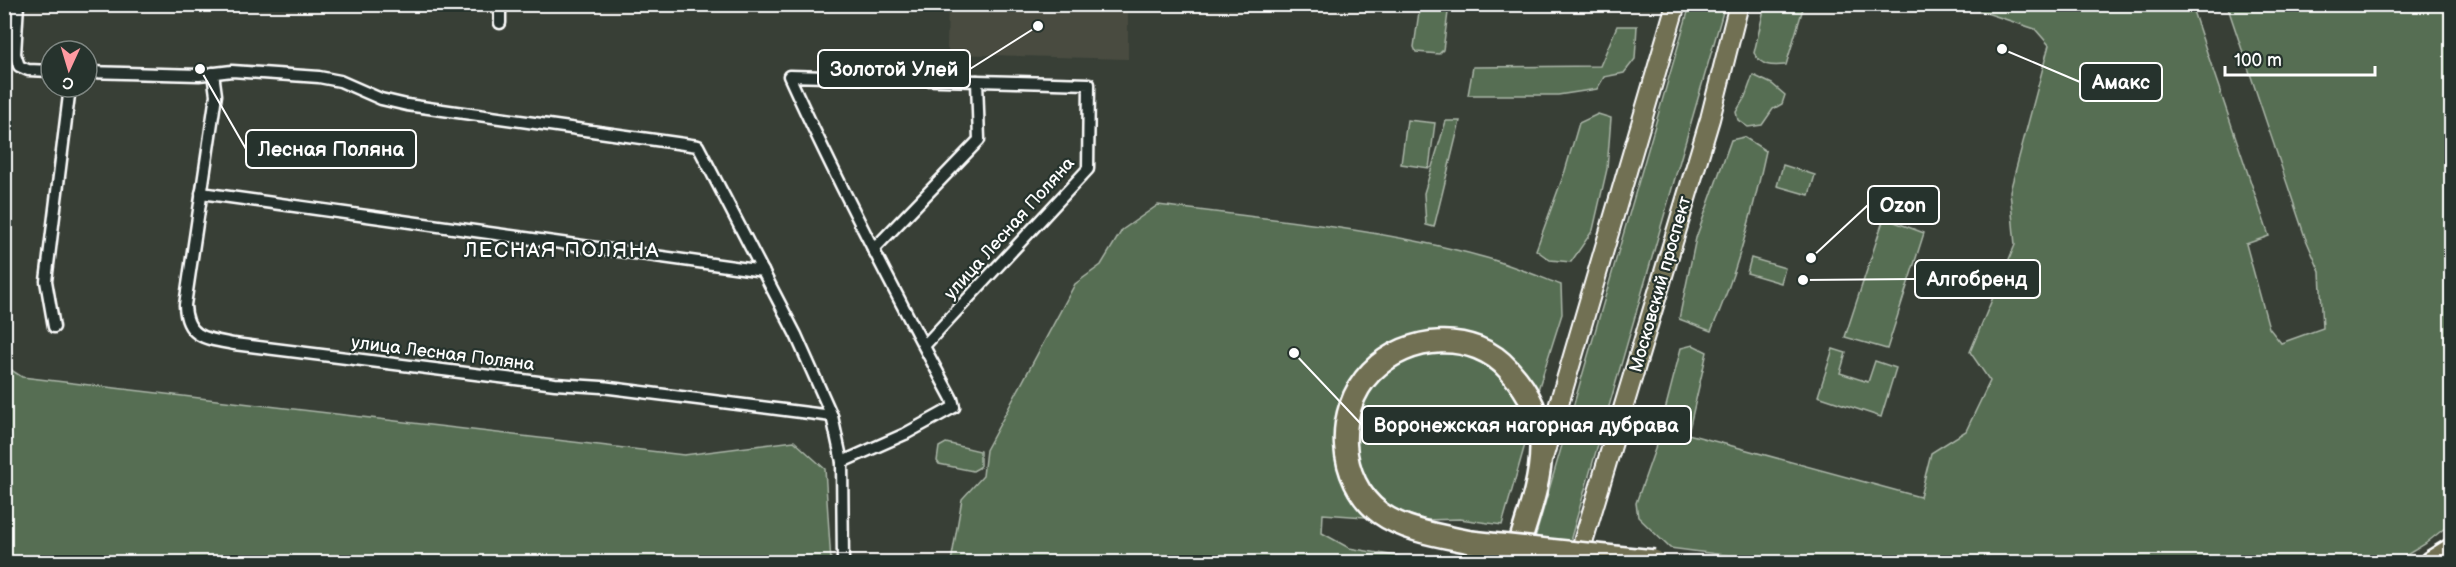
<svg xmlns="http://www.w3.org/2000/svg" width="2456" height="567" viewBox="0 0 2456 567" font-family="'Balsamiq Sans',sans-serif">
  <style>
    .built { fill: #494c41 }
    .green { fill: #576e53; stroke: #abb6a9; stroke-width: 1.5 }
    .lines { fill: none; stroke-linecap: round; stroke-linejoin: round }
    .street-casing { stroke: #fff; stroke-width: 15 }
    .primary-casing { stroke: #fff; stroke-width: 22 }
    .highway-casing { stroke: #fff; stroke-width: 26 }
    .street { stroke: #26332d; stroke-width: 10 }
    .primary { stroke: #716f52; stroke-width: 18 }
    .highway { stroke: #716f52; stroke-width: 21 }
    .highway-bridge-casing { stroke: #fff; stroke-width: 26; stroke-linecap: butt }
    .highway-bridge { stroke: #716f52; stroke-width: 21 }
    .labels { text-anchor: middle; stroke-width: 4.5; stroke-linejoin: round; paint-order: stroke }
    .street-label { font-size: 18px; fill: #fff; stroke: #26332d }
    .quarter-label { font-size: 21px; letter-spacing: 1.5px; fill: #fff; stroke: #26332d }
    .leader { fill: none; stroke: #fff; stroke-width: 2 }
    .callout-dot { fill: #fff; stroke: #26332d; stroke-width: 2 }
    .callout { fill: #26332d; stroke: #fff; stroke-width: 2 }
    .callout-label { font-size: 20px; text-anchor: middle; font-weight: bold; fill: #fff }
  </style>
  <rect width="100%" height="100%" fill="#383f36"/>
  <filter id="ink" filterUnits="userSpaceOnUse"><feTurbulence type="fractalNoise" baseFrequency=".0167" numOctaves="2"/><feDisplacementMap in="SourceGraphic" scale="12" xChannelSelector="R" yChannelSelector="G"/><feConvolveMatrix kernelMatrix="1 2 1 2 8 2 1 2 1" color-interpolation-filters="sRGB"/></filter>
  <g filter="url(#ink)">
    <!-- built -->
    <polygon class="built" points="948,5 1128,5 1128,59 951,54 947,48"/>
    <!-- green -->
    <g class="green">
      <polygon points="1420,5 1449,5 1443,50 1439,54 1416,52 1414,47"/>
      <polygon points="1690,5 1725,5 1564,562 1528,562"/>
      <path d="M1765 5H1804L1786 65C1771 66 1762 67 1754 53Z"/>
      <polygon points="1962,5 2191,5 2269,236 2246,244 2269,328 2281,343 2323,328 2320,272 2305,237 2227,5 2451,5 2451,523 2425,544 2395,562 1778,562 1670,548 1638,517 1636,503 1655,449 1681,348 1693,345 1707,352 1688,434 1920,497 1931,453 1966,431 1990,381 1970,352 2015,245 2010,191 2049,45 2035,29"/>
      <polygon points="1617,26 1637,26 1635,59 1624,73 1604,77 1597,89 1558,95 1468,95 1473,67 1600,66"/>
      <polygon points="1753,75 1772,84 1785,95 1782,104 1773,109 1762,125 1748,127 1738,120 1736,112 1745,97"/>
      <polygon points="1598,114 1611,118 1607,169 1593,230 1571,262 1550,260 1536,250 1565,171 1579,123"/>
      <polygon points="1407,120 1435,123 1429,168 1401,164"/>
      <polygon points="1446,121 1460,121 1434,227 1426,225 1424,193"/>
      <path d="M1744 137 1766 151C1753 212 1737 274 1711 331L1679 319 1696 238 1731 140Z"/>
      <polygon points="1783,165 1815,175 1809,195 1777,186"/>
      <path d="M1158 205C1266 219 1377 228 1483 257 1509 264 1535 275 1561 285L1562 314 1537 393 1524 448 1502 525 1460 519 1425 520 1391 508 1365 517 1323 514 1322 533 1349 548 1431 562H951L962 499 983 476 986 450 1075 284 1101 265 1122 230Z"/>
      <polygon points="1884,218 1924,233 1887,349 1845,337"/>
      <polygon points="1751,258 1785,268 1781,283 1747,273"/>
      <polygon points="1833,349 1846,353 1840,373 1868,382 1875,361 1896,368 1881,417 1818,396"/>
      <polygon points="5,366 22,377 684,455 794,441 825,469 831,562 5,562"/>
      <polygon points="946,443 980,451 980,467 973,471 939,464 937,461 939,447"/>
    </g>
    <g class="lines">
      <!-- street casing -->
      <g class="street-casing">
        <g id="street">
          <polyline points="18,4 15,54 19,66 28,70 51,71"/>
          <polyline points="500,23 500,4"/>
          <polyline points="87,72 199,75 232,71 319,77 340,81 381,99 407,105 698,146 796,335 832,416 842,462 843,562"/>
          <path d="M213 73 216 95 185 305C186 338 207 339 234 344L555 384 602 387 832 416"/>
          <polyline points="201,193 763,271"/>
          <polyline points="873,250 979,140 977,81"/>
          <polyline points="54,327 46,281 70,87"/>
          <path d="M842 462 905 434 954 407 952 399C895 293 839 186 789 76L1089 84 1088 169 924 346"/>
        </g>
      </g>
      <!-- primary casing -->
      <g class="primary-casing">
        <g id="primary">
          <polyline points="1544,455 1676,4"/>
          <polyline points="1577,562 1710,119 1739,4"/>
        </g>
      </g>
      <!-- highway casing -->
      <g class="highway-casing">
        <g id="highway">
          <path d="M1471 542C1442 536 1405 531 1380 513 1337 481 1334 410 1371 372 1408 334 1474 330 1509 370 1530 393 1541 416 1541 448 1541 486 1524 526 1514 562"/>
          <polyline points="2431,562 2452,549"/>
        </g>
      </g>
      <!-- street -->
      <use href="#street" class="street"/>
      <!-- primary -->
      <use href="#primary" class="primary"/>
      <!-- highway -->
      <use href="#highway" class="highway"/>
      <!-- highway-bridge casing -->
      <g class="highway-bridge-casing">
        <polyline id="highway-bridge" points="1471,542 1654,561"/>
      </g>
      <!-- highway-bridge -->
      <use href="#highway-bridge" class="highway-bridge"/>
    </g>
  </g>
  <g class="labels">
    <!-- street labels -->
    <g class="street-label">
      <text transform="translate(1009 228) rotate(-48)" y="6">улица Лесная Поляна</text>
      <text transform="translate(1660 284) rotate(-74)" y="6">Московский проспект</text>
      <text transform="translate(443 353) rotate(7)" y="6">улица Лесная Поляна</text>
    </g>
    <!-- quarter labels -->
    <g class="quarter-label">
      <text x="562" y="257">ЛЕСНАЯ ПОЛЯНА</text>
    </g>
  </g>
  <!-- callouts -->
  <path class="leader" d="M1038 26L970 69M2002 49L2080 82M200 69L246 149M1811 258L1868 205M1803 280L1915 279M1294 353L1362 425"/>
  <g class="callout-dot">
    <circle cx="1038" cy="26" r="6"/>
    <circle cx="2002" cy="49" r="6"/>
    <circle cx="200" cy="69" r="6"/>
    <circle cx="1811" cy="258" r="6"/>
    <circle cx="1803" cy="280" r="6"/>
    <circle cx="1294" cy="353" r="6"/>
  </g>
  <g class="callout">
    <rect x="818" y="50" width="152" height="38" rx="6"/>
    <rect x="2080" y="63" width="82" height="38" rx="6"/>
    <rect x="246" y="130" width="170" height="38" rx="6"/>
    <rect x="1868" y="186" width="71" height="38" rx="6"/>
    <rect x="1915" y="260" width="125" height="38" rx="6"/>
    <rect x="1362" y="406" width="329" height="38" rx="6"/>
  </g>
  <g class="callout-label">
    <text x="894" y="76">Золотой Улей</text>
    <text x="2121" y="89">Амакс</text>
    <text x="331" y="156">Лесная Поляна</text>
    <text x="1903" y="212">Ozon</text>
    <text x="1977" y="286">Алгобренд</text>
    <text x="1526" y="432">Воронежская нагорная дубрава</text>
  </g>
  <!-- margin -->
  <rect width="2456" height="567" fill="none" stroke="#26332d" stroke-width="24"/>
  <rect x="12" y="12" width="2432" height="543" fill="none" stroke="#fff" stroke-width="2" filter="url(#ink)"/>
  <!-- north arrow -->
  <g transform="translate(69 69) rotate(184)"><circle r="28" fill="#26332d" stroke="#7d8581" stroke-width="1.5"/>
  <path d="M0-4.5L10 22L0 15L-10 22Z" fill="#ff9aa2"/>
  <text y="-9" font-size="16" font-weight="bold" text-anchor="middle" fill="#ffffff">С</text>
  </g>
  <!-- scale -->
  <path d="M2225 66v9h150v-9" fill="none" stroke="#ffffff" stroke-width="3"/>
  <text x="2234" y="66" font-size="18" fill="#ffffff" stroke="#26332d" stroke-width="4.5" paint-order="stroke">100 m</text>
</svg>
